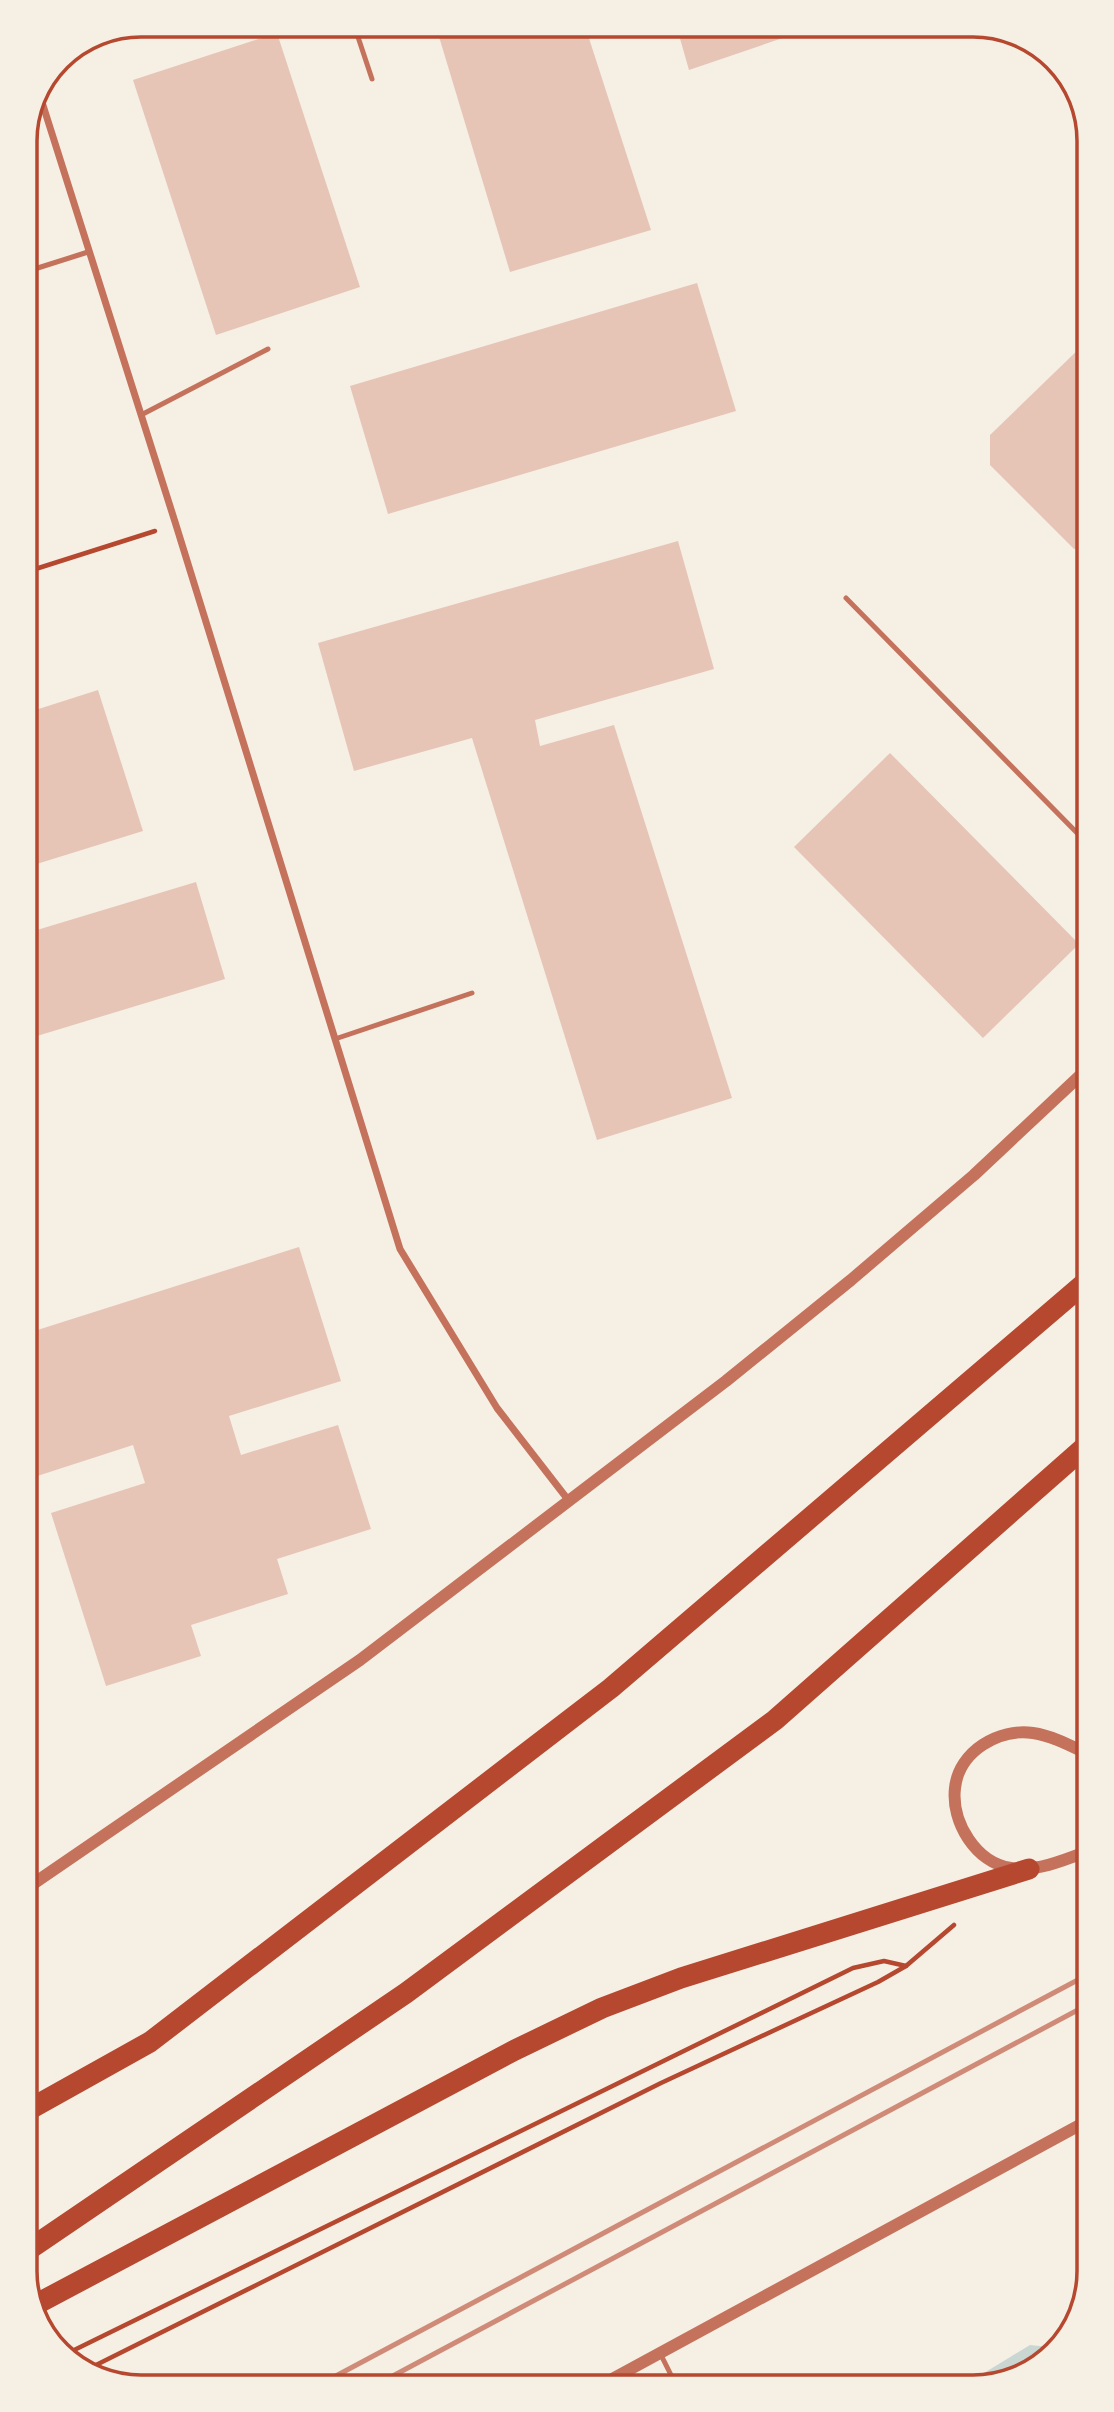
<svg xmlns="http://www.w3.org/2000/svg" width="1114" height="2412" viewBox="0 0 1114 2412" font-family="'DM Sans',sans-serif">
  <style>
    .water { fill: #c9d6d2 }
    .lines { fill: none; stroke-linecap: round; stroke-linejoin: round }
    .stream { stroke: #c9d6d2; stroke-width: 10 }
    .building { fill: #e6c5b7 }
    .path { stroke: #b5482f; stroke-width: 4.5 }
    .service { stroke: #c5725c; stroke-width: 5 }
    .minor { stroke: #c5725c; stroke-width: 7 }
    .tertiary { stroke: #c5725c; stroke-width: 12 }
    .motorway { stroke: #b5482f; stroke-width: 21 }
    .rail { stroke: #cf8b77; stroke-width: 5 }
    .rim { fill: none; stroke: #b5482f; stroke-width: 3.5 }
  </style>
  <rect width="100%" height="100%" fill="#f6efe4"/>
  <!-- water -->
  <polygon class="water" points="1030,2345 1057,2348 1011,2381 971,2381"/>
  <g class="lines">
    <!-- stream -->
    <polyline class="stream" points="1062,2345 1066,2342"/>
  </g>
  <!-- building -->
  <g class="building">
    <polygon points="818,26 689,70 677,28"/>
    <polygon points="586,29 651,230 510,272 437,30"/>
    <polygon points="277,33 360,287 216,335 133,80"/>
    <polygon points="697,283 736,411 388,514 350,386"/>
    <polygon points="1084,344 1084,549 1074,549 990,465 990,435"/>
    <polygon points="678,541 714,669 535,720 540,746 614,725 732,1098 597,1140 472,738 354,771 318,643"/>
    <polygon points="98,690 143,831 27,867 26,713"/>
    <polygon points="890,753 1079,944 983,1038 794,847"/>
    <polygon points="196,882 225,979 27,1039 27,933"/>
    <polygon points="299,1247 341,1381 229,1416 241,1455 338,1425 371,1529 277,1559 288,1594 191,1625 201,1656 106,1686 51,1513 145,1483 133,1445 28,1479 28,1333"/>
  </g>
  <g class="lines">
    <!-- path -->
    <g class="path">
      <polyline points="26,572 155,531"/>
      <polyline points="64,2355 853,1968 884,1961 906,1966"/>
      <polyline points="86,2370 661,2083 878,1982 906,1966 954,1925"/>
    </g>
    <!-- service -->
    <g class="service">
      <polyline points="356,31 372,79"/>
      <polyline points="25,272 88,252"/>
      <polyline points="141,415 268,349"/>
      <polyline points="846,598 1085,841"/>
      <polyline points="335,1039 472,993"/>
      <polyline points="661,2355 675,2383"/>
    </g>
    <!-- minor -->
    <polyline class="minor" points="41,99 176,525 400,1249 497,1408 569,1501"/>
    <!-- tertiary -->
    <g class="tertiary">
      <path d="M1088 1754C1071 1746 1053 1736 1033 1733 999 1728 959 1751 955 1788 951 1822 976 1863 1011 1868 1036 1872 1065 1860 1088 1851"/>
      <polyline points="30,1886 360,1660 726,1381 851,1280 974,1175 1086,1070"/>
      <polyline points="603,2384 1089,2120"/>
    </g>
    <!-- motorway -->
    <g class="motorway">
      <polyline points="30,2109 150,2042 611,1688 1087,1281"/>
      <polyline points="31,2248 406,1993 775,1720 1087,1445"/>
      <polyline points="31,2307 515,2050 602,2008 681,1978 1029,1869"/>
    </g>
    <!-- rail -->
    <g class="rail">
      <polyline points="317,2386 1089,1974"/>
      <polyline points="374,2386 1089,2004"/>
    </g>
  </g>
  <!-- crop -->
  <path d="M0 0H1114V2412H0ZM141 37H973A104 104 0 0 1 1077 141V2271A104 104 0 0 1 973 2375H141A104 104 0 0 1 37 2271V141A104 104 0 0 1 141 37Z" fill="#f6efe4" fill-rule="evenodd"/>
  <path class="rim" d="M141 37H973A104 104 0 0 1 1077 141V2271A104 104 0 0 1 973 2375H141A104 104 0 0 1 37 2271V141A104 104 0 0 1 141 37Z"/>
</svg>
